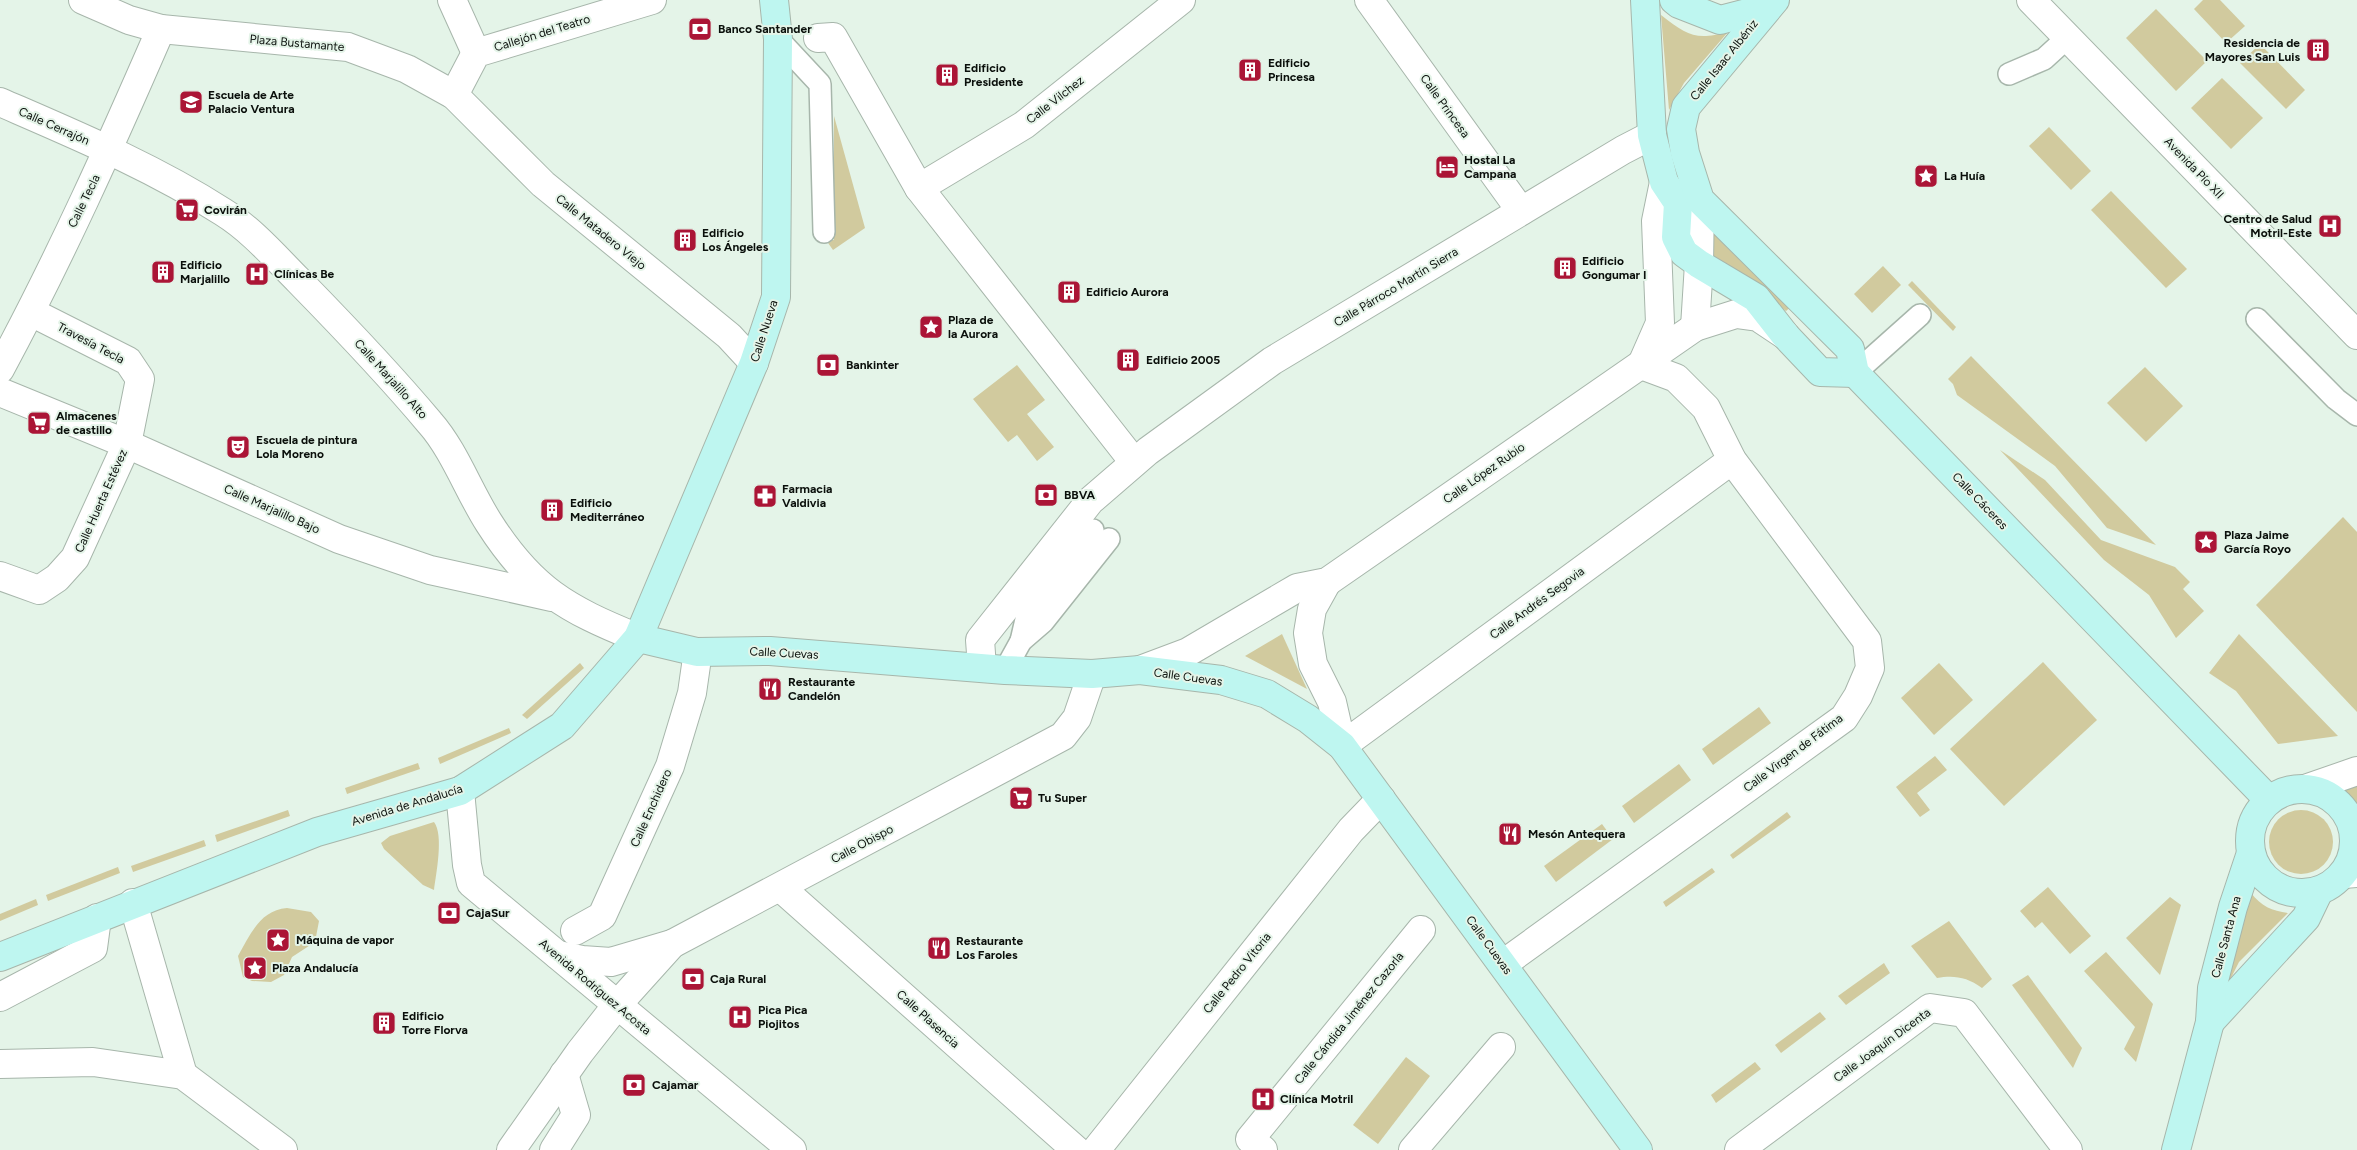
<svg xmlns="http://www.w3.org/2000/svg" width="2357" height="1150" viewBox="0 0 2357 1150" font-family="Figtree,sans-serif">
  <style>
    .green { fill: #d1ca9e }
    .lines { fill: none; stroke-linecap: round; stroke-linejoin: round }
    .lane-casing { stroke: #a7b6ab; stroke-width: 24 }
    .street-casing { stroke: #a7b6ab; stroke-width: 30 }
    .secondary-casing { stroke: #a7b6ab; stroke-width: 30 }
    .lane { stroke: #fff; stroke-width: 21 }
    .street { stroke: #fff; stroke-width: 28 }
    .secondary { stroke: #bef6f0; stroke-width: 28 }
    .labels { text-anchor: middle; stroke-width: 4; stroke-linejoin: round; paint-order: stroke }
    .poi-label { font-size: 12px; font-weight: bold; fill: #0a0f0b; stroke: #e4f4e8; text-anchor: start }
    .street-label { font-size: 12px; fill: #0a0f0b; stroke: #e4f4e8 }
  </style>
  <rect width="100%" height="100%" fill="#e4f4e8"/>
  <!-- green -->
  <g class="green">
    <polygon points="2203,0 2220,0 2245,26 2226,43 2194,9"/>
    <polygon points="2156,9 2207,61 2176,91 2126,38"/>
    <path d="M1661 15C1687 35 1695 41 1728 32L1684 83 1669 110Z"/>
    <polygon points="2260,44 2305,90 2286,109 2240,63"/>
    <polygon points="2222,78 2263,118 2231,149 2191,108"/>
    <polygon points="834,116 865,228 833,250 826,240 834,240"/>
    <polygon points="2049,127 2091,171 2071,190 2029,146"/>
    <polygon points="2111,191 2187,269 2166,288 2091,210"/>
    <polygon points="1712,223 1792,306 1786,311 1761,292 1711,263"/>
    <polygon points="1883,266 1901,285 1872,313 1854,294"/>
    <polygon points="1912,281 1956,327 1953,331 1908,285"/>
    <polygon points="1971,356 2156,545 2107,528 2055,466 1957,395 1953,384 1948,379"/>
    <polygon points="1017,365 1045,400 1027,414 1054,447 1037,461 1017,435 1008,442 973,399"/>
    <polygon points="2145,367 2183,406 2146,442 2107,403"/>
    <polygon points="2000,450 2045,480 2101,540 2175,567 2190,582 2183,589 2204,611 2176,638 2149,595 2104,560"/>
    <polygon points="2343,517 2357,532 2357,712 2256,605"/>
    <polygon points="1282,634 1307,689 1245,656"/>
    <polygon points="2239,634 2338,736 2278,744 2236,691 2209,673"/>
    <polygon points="2043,662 2097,720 2004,806 1950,749"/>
    <polygon points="580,663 584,668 527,719 522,715"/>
    <polygon points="1939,663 1973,700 1934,735 1901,698"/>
    <polygon points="1759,707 1771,723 1713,765 1702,749"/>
    <polygon points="509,728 511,733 440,764 438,758"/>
    <polygon points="1935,756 1947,770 1917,793 1930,810 1920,817 1896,787"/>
    <polygon points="418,763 420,769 347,794 345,788"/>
    <polygon points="1679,764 1691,780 1634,823 1622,806"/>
    <path d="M2357 775V821C2351 805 2341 797 2327 788Z"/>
    <polygon points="288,810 290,816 217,842 215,835"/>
    <circle cx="2301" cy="842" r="32"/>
    <polygon points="1787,812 1791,817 1733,859 1730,855"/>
    <path d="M434 822C444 835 436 874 434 890L423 885 384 849 381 843 390 836Z"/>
    <polygon points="1602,824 1613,839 1556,882 1544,866"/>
    <polygon points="204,840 206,846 133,872 131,866"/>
    <polygon points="118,867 120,873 48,901 46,895"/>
    <polygon points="1712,868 1715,872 1666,907 1663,902"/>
    <polygon points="2048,887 2091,936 2070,954 2042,922 2035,928 2020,911"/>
    <path d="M2251 893C2261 906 2272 911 2288 913L2239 962 2224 992Z"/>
    <polygon points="2170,897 2181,905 2160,975 2126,938"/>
    <polygon points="36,899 38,905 0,921 0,914"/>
    <path d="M287 908 311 912 319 921 315 942 292 957 284 975 271 982 252 981 243 977 238 956C250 935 260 910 287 908Z"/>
    <path d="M1949 921 1992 979 1982 988C1967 977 1954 975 1937 978L1911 946Z"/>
    <polygon points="2106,952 2153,1004 2136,1062 2124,1049 2135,1027 2084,971"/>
    <polygon points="1884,963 1890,973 1846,1005 1838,996"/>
    <polygon points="2028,975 2082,1048 2073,1068 2012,985"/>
    <polygon points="1820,1012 1826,1019 1781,1053 1775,1045"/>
    <polygon points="1406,1057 1430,1076 1378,1144 1353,1125"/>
    <polygon points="1755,1062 1761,1069 1716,1103 1711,1095"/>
  </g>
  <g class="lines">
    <!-- lane casing -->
    <g class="lane-casing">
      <g id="lane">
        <polyline points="778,39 820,84 824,232"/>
        <polyline points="2009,74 2044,59 2067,38"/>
        <polyline points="2257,319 2336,399 2357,415"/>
        <polyline points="1855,373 1920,315"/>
        <polyline points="1021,641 1027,615 1093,530"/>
        <polyline points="1005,670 1021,641 1043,622 1109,539"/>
      </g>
    </g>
    <!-- street casing -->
    <g class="street-casing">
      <g id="street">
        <polyline points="83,0 129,20 161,29 348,47 407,69 454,95 543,184 729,336 754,363"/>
        <polyline points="452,0 476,53"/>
        <polyline points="1369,0 1521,211"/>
        <polyline points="2031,0 2357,335"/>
        <polyline points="818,38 833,37 919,188 1134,462"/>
        <polyline points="454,95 476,53 652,0"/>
        <path d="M0 102C76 135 153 167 223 212 252 230 275 257 299 281 344 327 389 374 430 423 454 450 469 492 489 523 531 589 566 609 638 638"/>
        <polyline points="919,188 1024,125 1181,0"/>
        <polyline points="1695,327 1699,264 1700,200"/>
        <polyline points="1642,364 1660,323 1656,221 1664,182"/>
        <path d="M0 369C60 258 111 144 161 29"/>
        <polyline points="0,392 127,444 339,539 430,570 552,597"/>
        <polyline points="0,576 39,590 57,578 75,558 127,444 140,379 128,361 31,312"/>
        <polyline points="1327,582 1312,609 1308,633 1313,664 1332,702 1342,746 1732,460"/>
        <polyline points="982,667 980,640 1090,501 1148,451 1272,361 1623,150 1652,135"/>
        <polyline points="1140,670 1188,652 1297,588 1327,582 1695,327 1736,314 1758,317 1785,335"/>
        <polyline points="2308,788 2357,771"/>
        <polyline points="460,791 467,865 471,883 792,1150"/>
        <polyline points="2344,874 2357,873"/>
        <polyline points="781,888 1076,1150"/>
        <polyline points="133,903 183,1075"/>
        <polyline points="575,931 602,916 670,766 692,693 696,665"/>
        <polyline points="558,955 582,960 611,962 672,944"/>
        <polyline points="1503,964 1844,718 1858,696 1870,668 1867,641 1732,460 1706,408 1676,378 1641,365"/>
        <polyline points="0,997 93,948 97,918"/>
        <polyline points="0,1064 93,1062 183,1075 283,1150"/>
        <polyline points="511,1150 580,1052 617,1005 672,944 1063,736 1077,718 1092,674"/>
        <polyline points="554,1150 576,1115 564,1074"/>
        <polyline points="1096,1150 1351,830 1381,799"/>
        <polyline points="1263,1150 1250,1139 1421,930"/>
        <polyline points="1413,1150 1501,1047"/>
        <polyline points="1739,1150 1930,1008 1964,1013 2068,1150"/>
      </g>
    </g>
    <!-- secondary casing -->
    <g class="secondary-casing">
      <g id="secondary">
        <polyline points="1645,0 1652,135 1664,182 1678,203 1676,237 1684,253 1699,264 1756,298 1785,335 1820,372 1855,373"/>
        <polyline points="1674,0 1679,4 1720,20 1767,8"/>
        <polyline points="1775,0 1686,107 1681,129 1685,153 1700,200 1850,349 1855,373 2268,799"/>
        <polyline points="638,638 697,652 770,651 1005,670 1092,674 1140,670 1221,680 1267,694 1308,719 1342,746 1638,1150"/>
        <circle cx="2302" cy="841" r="52"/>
        <polyline points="0,957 317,832 460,791 562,726 638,638 754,363 776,297 778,39 774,0"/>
        <polyline points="2210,1022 2306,918 2319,891"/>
        <polyline points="2176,1150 2210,1022 2212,988 2233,907 2251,853"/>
      </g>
    </g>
    <!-- lane -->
    <use href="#lane" class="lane"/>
    <!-- street -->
    <use href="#street" class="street"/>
    <!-- secondary -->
    <use href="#secondary" class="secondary"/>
  </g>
  <!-- icons -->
  <defs>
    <g id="bank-square" transform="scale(1.25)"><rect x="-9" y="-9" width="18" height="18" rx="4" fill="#ab1536" stroke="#e4f4e8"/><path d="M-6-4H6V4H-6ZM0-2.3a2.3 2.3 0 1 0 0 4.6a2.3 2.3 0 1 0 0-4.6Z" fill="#fff"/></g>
    <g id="building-square" transform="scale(1.25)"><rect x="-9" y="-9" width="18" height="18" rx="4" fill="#ab1536" stroke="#e4f4e8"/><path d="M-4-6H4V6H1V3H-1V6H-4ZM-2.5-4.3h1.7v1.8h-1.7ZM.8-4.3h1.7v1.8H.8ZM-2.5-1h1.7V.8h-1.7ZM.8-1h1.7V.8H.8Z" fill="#fff"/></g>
    <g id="school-square" transform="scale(1.25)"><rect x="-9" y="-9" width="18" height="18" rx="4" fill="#ab1536" stroke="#e4f4e8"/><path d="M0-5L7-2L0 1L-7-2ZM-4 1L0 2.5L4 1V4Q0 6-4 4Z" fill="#fff"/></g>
    <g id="hotel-square" transform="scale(1.25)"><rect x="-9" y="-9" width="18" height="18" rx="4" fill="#ab1536" stroke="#e4f4e8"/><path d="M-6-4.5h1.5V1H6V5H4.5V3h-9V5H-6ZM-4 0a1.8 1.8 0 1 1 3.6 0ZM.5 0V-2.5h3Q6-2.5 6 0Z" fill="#fff"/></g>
    <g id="sight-square" transform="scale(1.25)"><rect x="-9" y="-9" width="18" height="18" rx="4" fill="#ab1536" stroke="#e4f4e8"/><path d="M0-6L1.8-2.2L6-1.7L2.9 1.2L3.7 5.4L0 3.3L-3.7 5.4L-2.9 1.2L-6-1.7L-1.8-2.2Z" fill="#fff"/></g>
    <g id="supermarket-square" transform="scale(1.25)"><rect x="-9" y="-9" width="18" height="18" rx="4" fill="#ab1536" stroke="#e4f4e8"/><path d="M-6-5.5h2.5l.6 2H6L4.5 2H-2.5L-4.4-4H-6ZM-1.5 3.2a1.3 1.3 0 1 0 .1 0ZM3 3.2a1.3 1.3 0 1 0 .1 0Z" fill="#fff"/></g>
    <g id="hospital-square" transform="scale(1.25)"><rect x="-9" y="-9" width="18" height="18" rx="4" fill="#ab1536" stroke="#e4f4e8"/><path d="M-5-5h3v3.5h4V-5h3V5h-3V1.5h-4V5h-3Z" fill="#fff"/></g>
    <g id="theatre-square" transform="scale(1.25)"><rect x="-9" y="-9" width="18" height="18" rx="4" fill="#ab1536" stroke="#e4f4e8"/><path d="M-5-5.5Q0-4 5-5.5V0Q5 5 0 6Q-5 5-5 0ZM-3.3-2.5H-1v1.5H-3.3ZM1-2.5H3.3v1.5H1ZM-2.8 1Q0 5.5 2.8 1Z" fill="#fff"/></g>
    <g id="pharmacy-square" transform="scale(1.25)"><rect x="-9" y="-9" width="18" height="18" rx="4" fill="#ab1536" stroke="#e4f4e8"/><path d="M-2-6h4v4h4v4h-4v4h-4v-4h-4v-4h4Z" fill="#fff"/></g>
    <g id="restaurant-square" transform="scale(1.25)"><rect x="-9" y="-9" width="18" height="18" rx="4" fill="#ab1536" stroke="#e4f4e8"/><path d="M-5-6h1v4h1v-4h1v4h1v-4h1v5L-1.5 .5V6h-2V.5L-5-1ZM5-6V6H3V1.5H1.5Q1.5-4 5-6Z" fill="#fff"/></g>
  </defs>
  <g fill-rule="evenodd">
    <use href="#bank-square" x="700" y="29"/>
    <use href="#building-square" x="2318" y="50"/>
    <use href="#building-square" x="1250" y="70"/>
    <use href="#building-square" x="947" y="75"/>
    <use href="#school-square" x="191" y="102"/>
    <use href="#hotel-square" x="1447" y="167"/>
    <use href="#sight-square" x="1926" y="176"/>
    <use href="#supermarket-square" x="187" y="210"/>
    <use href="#hospital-square" x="2330" y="226"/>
    <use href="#building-square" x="685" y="240"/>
    <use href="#building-square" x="1565" y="268"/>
    <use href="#building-square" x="163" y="272"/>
    <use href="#hospital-square" x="257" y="274"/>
    <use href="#building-square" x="1069" y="292"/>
    <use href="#sight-square" x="931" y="327"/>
    <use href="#building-square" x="1128" y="360"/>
    <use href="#bank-square" x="828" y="365"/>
    <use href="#supermarket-square" x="39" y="423"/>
    <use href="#theatre-square" x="238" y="447"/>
    <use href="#bank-square" x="1046" y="495"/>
    <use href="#pharmacy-square" x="765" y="496"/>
    <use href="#building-square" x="552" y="510"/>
    <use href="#sight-square" x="2206" y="542"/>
    <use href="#restaurant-square" x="770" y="689"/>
    <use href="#supermarket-square" x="1021" y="798"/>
    <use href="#restaurant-square" x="1510" y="834"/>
    <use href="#bank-square" x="449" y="913"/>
    <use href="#sight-square" x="278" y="940"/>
    <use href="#restaurant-square" x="939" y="948"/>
    <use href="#sight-square" x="255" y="968"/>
    <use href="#bank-square" x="693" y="979"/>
    <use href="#hospital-square" x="740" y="1017"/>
    <use href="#building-square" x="384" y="1023"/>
    <use href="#bank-square" x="634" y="1085"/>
    <use href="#hospital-square" x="1263" y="1099"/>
  </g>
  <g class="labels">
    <!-- poi labels -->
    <g class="poi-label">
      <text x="718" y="33">Banco Santander</text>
      <text x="2300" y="47" text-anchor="end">Residencia de<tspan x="2300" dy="14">Mayores San Luis</tspan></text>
      <text x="1268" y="67">Edificio<tspan x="1268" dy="14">Princesa</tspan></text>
      <text x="964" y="72">Edificio<tspan x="964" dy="14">Presidente</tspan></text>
      <text x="208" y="99">Escuela de Arte<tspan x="208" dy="14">Palacio Ventura</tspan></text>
      <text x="1464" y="164">Hostal La<tspan x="1464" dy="14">Campana</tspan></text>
      <text x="1944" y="180">La Huía</text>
      <text x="204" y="214">Covirán</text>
      <text x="2312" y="223" text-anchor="end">Centro de Salud<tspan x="2312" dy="14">Motril-Este</tspan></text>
      <text x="702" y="237">Edificio<tspan x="702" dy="14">Los Ángeles</tspan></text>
      <text x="1582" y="265">Edificio<tspan x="1582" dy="14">Gongumar I</tspan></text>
      <text x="180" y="269">Edificio<tspan x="180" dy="14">Marjalillo</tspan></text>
      <text x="274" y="278">Clínicas Be</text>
      <text x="1086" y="296">Edificio Aurora</text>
      <text x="948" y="324">Plaza de<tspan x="948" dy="14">la Aurora</tspan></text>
      <text x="1146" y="364">Edificio 2005</text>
      <text x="846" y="369">Bankinter</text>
      <text x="56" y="420">Almacenes<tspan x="56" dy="14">de castillo</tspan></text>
      <text x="256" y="444">Escuela de pintura<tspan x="256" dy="14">Lola Moreno</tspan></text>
      <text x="782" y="493">Farmacia<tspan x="782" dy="14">Valdivia</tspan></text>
      <text x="1064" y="499">BBVA</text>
      <text x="570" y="507">Edificio<tspan x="570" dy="14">Mediterráneo</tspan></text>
      <text x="2224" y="539">Plaza Jaime<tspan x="2224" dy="14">García Royo</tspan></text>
      <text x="788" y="686">Restaurante<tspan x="788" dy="14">Candelón</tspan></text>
      <text x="1038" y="802">Tu Super</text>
      <text x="1528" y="838">Mesón Antequera</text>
      <text x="466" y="917">CajaSur</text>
      <text x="296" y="944">Máquina de vapor</text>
      <text x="956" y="945">Restaurante<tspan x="956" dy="14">Los Faroles</tspan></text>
      <text x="272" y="972">Plaza Andalucía</text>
      <text x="710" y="983">Caja Rural</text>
      <text x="758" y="1014">Pica Pica<tspan x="758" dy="14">Piojitos</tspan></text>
      <text x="402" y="1020">Edificio<tspan x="402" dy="14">Torre Florva</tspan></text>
      <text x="652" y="1089">Cajamar</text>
      <text x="1280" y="1103">Clínica Motril</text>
    </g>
    <!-- street labels -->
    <g class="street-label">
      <text transform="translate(542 33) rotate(-17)" y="4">Callejón del Teatro</text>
      <text transform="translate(297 43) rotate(5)" y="4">Plaza Bustamante</text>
      <text transform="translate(1724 60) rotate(-51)" y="4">Calle Isaac Albéniz</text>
      <text transform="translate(1055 100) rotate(-38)" y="4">Calle Vilchez</text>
      <text transform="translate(1445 106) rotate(54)" y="4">Calle Princesa</text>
      <text transform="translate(54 126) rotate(24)" y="4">Calle Cerrajón</text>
      <text transform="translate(2194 168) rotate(46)" y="4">Avenida Pío XII</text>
      <text transform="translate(84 201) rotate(-64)" y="4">Calle Tecla</text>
      <text transform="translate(601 232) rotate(39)" y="4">Calle Matadero Viejo</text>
      <text transform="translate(1396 287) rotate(-31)" y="4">Calle Párroco Martín Sierra</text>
      <text transform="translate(764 331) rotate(-72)" y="4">Calle Nueva</text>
      <text transform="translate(91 343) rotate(28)" y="4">Travesía Tecla</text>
      <text transform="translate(391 379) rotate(48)" y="4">Calle Marjalillo Alto</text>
      <text transform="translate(1484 473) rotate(-35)" y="4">Calle López Rubio</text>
      <text transform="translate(101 501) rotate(-66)" y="4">Calle Huerta Estévez</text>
      <text transform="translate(1980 501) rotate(46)" y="4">Calle Cáceres</text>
      <text transform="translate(272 509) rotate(24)" y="4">Calle Marjalillo Bajo</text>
      <text transform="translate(1537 603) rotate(-36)" y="4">Calle Andrés Segovia</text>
      <text transform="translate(784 653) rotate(3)" y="4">Calle Cuevas</text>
      <text transform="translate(1188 677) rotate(8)" y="4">Calle Cuevas</text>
      <text transform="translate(1793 753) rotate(-37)" y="4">Calle Virgen de Fátima</text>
      <text transform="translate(407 805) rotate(-17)" y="4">Avenida de Andalucía</text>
      <text transform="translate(651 808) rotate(-66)" y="4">Calle Enchidero</text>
      <text transform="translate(862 844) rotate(-28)" y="4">Calle Obispo</text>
      <text transform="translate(2226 937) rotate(-75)" y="4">Calle Santa Ana</text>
      <text transform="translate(1489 945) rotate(54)" y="4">Calle Cuevas</text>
      <text transform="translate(1237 973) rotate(-51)" y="4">Calle Pedro Vitoria</text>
      <text transform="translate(595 987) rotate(40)" y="4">Avenida Rodríguez Acosta</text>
      <text transform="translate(1349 1018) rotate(-51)" y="4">Calle Cándida Jiménez Cazorla</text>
      <text transform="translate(928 1019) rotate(42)" y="4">Calle Plasencia</text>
      <text transform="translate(1882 1045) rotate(-36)" y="4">Calle Joaquín Dicenta</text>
    </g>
  </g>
</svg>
